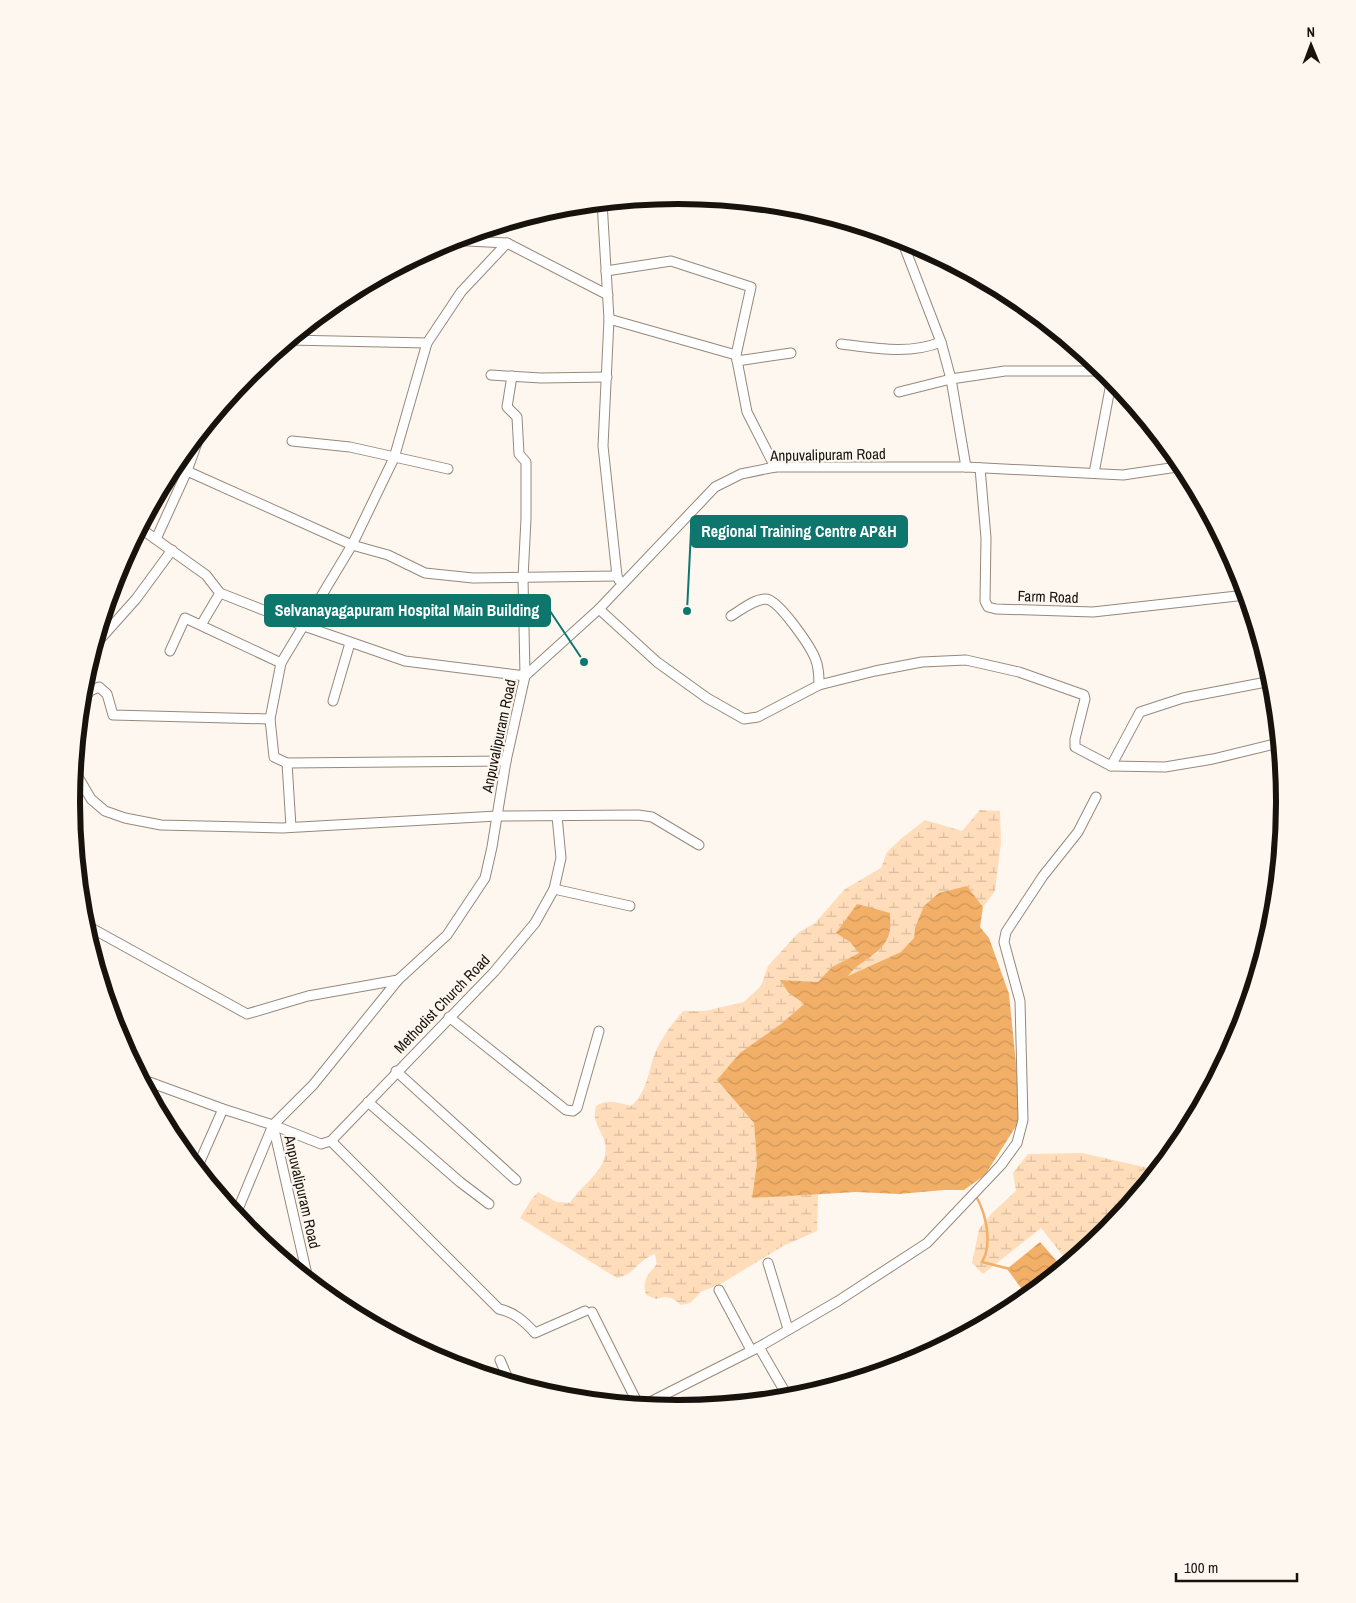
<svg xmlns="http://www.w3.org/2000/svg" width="1356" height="1603" viewBox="0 0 1356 1603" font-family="'Archivo Narrow',sans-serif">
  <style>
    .wetland { fill: url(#wetland-marsh) }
    .water { fill: url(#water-waves) }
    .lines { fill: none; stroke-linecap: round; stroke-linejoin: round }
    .stream { stroke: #f2af67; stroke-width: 2.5 }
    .street-casing { stroke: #97887a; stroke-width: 11 }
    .street { stroke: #fff; stroke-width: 9 }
    .labels { text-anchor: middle; stroke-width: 4.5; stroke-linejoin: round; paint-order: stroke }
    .street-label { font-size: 15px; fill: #17120c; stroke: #fdf7f0 }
    .rim { fill: none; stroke: #17120c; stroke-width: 6 }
    .leader { fill: none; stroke: #0f766e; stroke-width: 2 }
    .callout-dot { fill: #0f766e; stroke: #fdf7f0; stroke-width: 2 }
    .callout { fill: #0f766e; stroke: #0f766e; stroke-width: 2 }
    .callout-label { font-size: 16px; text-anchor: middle; font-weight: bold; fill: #fff }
  </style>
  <defs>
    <pattern id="wetland-marsh" width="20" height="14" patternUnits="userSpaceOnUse" patternTransform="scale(1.25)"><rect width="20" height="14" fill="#ffdcba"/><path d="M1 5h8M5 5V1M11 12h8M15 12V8" fill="none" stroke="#dabc9f"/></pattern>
    <pattern id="water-waves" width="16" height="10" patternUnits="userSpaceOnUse" patternTransform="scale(1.25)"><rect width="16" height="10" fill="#f2af67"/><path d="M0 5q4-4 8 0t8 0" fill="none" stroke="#cf9658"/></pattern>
  </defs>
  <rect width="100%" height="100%" fill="#fdf7f0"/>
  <!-- wetland -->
  <g class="wetland">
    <path d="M980 810 1000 811 1001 843 995 891 983 907 967 886 915 928 914 938 901 952 846 977 860 963 879 952 850 942 859 953 832 967 819 982 780 980 788 992 804 1004 717 1080 754 1123 757 1163 752 1198 818 1194 817 1231 783 1246 719 1285 702 1291 690 1303 681 1305 672 1298 664 1297 656 1299 646 1295C642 1280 647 1276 657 1264L655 1254C637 1260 636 1274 617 1278L520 1218 531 1200 538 1192 557 1202 570 1203C582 1183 610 1170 605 1143 603 1135 598 1129 596 1121 594 1117 595 1111 596 1106 608 1099 618 1103 631 1106 647 1093 648 1072 655 1053 662 1037 672 1024 683 1011H705L744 1002 761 986 768 966 798 933 815 923 845 889 881 868 887 852 902 838 925 820 962 831Z"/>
    <polygon points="1082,1153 1157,1170 1107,1231 1068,1262 1041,1228 983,1274 972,1263 979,1229 992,1213 1016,1191 1013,1173 1028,1154"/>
  </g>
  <!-- water -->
  <g class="water">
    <path d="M967 886 983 907 980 927 989 938 1009 994 1019 1094 1018 1123 985 1175 964 1190H944L899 1194 856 1192 752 1198 757 1163 754 1123 717 1080 740 1053 781 1024 804 1004 788 992 780 980 818 982 832 967 859 953 850 942 836 933 857 904 890 913C890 919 891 928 889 934 882 956 860 959 848 976L901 952 914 938 915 928 924 906 939 893Z"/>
    <polygon points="1040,1242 1062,1267 1027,1296 1007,1269"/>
  </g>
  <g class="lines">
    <!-- stream -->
    <path class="stream" d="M976 1196C986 1214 993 1244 982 1262L1010 1269"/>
    <!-- street casing -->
    <g class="street-casing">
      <g id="street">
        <polyline points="602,202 609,319 603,446 617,576 619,580"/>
        <polyline points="901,238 941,342 951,379 966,467"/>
        <polyline points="448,240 507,243 608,295"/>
        <polyline points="606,271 671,261 751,287 736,355 747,412 775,467"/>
        <polyline points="609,319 736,355"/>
        <polyline points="289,340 427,343"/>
        <path d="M841 344C874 348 909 355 941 342"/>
        <polyline points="737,361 791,353"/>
        <polyline points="491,375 541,378 607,377"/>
        <polyline points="899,392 951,379 1005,371 1105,371"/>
        <polyline points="202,429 187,471 352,545 388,555 425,573 473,578 617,576"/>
        <polyline points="292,441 350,447 448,469"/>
        <polyline points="980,468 986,538 985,601 988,607 996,609 1093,612 1246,595"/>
        <polyline points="1094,473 1112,378"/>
        <polyline points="140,528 206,575 220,593 304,626 405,661 525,676 523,578 526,519 526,462 519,454 517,417 507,407 512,376"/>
        <polyline points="156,539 187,471"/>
        <polyline points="599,609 657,662 707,698 744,719 758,717 819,685 875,671 922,662 966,660 1019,672 1084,695 1085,699 1075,739 1075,747 1111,766 1140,712 1183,698 1272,681"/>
        <path d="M731 616C741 610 754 599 766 599 779 600 810 646 815 658 819 667 819 676 819 685"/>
        <polyline points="201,625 220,593"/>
        <polyline points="94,646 136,599 172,550"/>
        <polyline points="170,651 185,618 281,663"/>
        <polyline points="333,701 350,643"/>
        <polyline points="81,703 90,691 99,687 107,694 113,715 270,719"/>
        <polyline points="506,761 287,763 274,757 270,719 281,663 352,545 394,458 427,343 461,292 507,243"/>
        <polyline points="287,763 291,827"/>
        <polyline points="1111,766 1165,767 1213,759 1279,743"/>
        <polyline points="74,770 91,799 105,811 125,818 161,825 282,828 497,816 638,815 652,817 699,845"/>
        <polyline points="554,889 630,906"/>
        <polyline points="84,924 247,1014 308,996 398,980"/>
        <polyline points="449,1017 566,1110 573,1111 577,1108 599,1031"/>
        <polyline points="396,1071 516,1180"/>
        <polyline points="141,1079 223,1109 273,1125 321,1144 331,1141 494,972 535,923 554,889 561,858 557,816"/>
        <polyline points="368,1102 460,1182 489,1204"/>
        <path d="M331 1141 499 1309C514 1312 524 1321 535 1333L585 1311"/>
        <polyline points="197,1168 223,1109"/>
        <polyline points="236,1214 273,1125"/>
        <polyline points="768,1263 788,1329"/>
        <polyline points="308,1279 273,1125 313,1085 398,980 447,935 485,878 492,847 506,761 525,676 599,609 715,487 741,474 775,467 966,467 1123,475 1184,466"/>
        <polyline points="719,1290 751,1350"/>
        <polyline points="592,1312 638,1404"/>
        <polyline points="759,1347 788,1397"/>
        <polyline points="500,1360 509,1381"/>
        <polyline points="644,1405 759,1347 838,1301 927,1243 1001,1165 1017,1143 1023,1120 1020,1001 1004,942 1006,932 1043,876 1078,832 1096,797"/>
      </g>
    </g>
    <!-- street -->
    <use href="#street" class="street"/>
  </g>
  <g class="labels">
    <!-- street labels -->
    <g class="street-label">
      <text transform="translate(828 455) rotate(-1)" y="5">Anpuvalipuram Road</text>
      <text transform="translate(1048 597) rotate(2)" y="5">Farm Road</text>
      <text transform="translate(499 736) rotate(-78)" y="5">Anpuvalipuram Road</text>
      <text transform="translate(442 1004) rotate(-46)" y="5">Methodist Church Road</text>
      <text transform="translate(302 1192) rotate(77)" y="5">Anpuvalipuram Road</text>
    </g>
  </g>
  <!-- crop -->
  <path d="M0 0H1356V1603H0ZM80 802a598 598 0 1 1 1196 0a598 598 0 1 1-1196 0Z" fill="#fdf7f0" fill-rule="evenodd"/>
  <path class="rim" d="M80 802a598 598 0 1 1 1196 0a598 598 0 1 1-1196 0Z"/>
  <!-- callouts -->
  <path class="leader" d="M687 611L691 531M584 662L550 611"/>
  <g class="callout-dot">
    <circle cx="687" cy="611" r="5"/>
    <circle cx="584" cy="662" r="5"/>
  </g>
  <g class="callout">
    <rect x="691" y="516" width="216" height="31" rx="5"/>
    <rect x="265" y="595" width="285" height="31" rx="5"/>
  </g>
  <g class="callout-label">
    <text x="799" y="537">Regional Training Centre AP&amp;H</text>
    <text x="407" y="616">Selvanayagapuram Hospital Main Building</text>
  </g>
  <!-- north arrow -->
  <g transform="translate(1311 45) rotate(359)" stroke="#fdf7f0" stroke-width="4" paint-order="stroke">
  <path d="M0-4L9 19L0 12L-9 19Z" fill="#17120c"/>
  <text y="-8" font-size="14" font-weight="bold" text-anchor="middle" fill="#17120c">N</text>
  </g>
  <!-- scale -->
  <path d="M1176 1573v8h121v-8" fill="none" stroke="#17120c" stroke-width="2.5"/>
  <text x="1184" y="1573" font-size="15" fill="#17120c" stroke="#fdf7f0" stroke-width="4" paint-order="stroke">100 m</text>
</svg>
